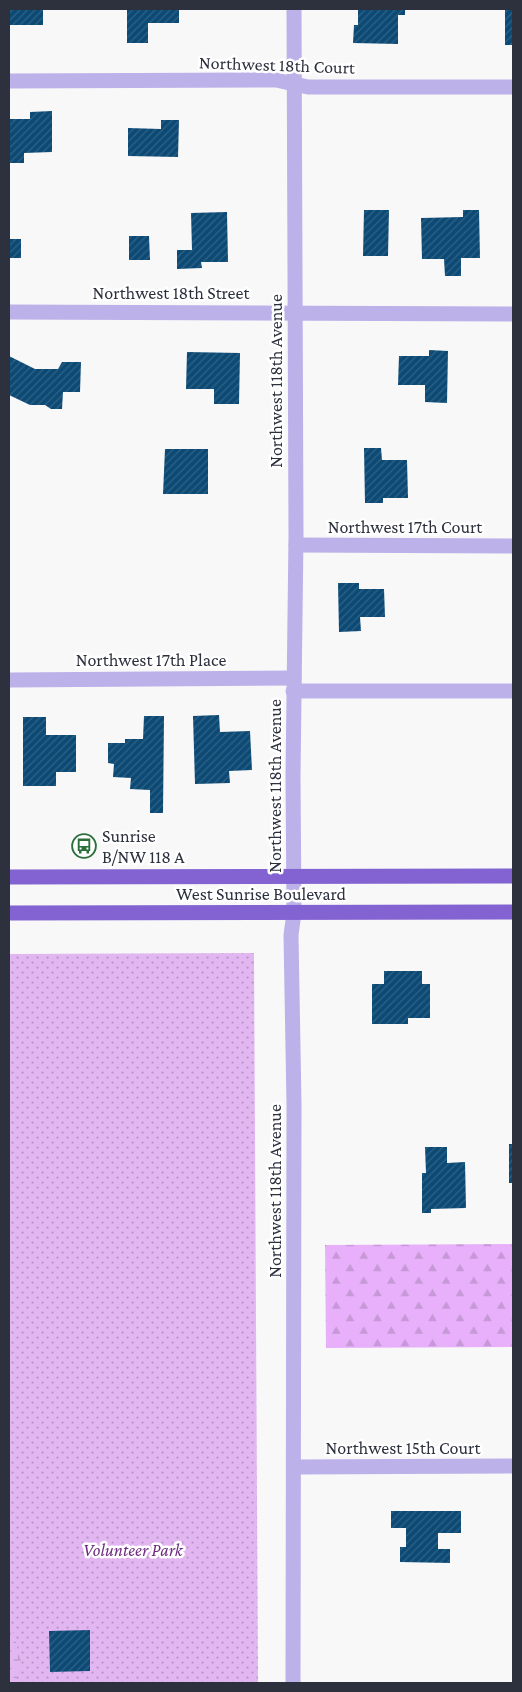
<svg xmlns="http://www.w3.org/2000/svg" width="522" height="1692" viewBox="0 0 522 1692" font-family="'Crimson Pro',serif">
  <style>
    .grass { fill: url(#grass-dots) }
    .forest { fill: url(#forest-firs) }
    .wetland { fill: url(#wetland-marsh) }
    .building { fill: url(#building-hatch) }
    .lines { fill: none; stroke-linecap: round; stroke-linejoin: round }
    .minor { stroke: #bcb1e9; stroke-width: 15 }
    .trunk { stroke: #8263d1; stroke-width: 15 }
    .labels { text-anchor: middle; stroke-width: 5; stroke-linejoin: round; paint-order: stroke }
    .street-label { font-size: 18px; fill: #2d313e; stroke: #fff }
    .poi-label { font-size: 18px; fill: #2d313e; stroke: #fff; text-anchor: start }
    .park-label { font-size: 18px; font-style: italic; fill: #6d2c80; stroke: #fff }
  </style>
  <defs>
    <pattern id="grass-dots" width="8" height="8" patternUnits="userSpaceOnUse" patternTransform="scale(1.25)"><rect width="8" height="8" fill="#e2b7f1"/><path d="M2 2h.1M6 6h.1" fill="none" stroke="#b895c5" stroke-width="1.8" stroke-linecap="round"/></pattern>
    <pattern id="forest-firs" width="22" height="20" patternUnits="userSpaceOnUse" patternTransform="scale(1.25)"><rect width="22" height="20" fill="#e8b0fa"/><path d="M5 1l3.5 6h-7zM16 11l3.5 6h-7z" fill="#c798d7"/></pattern>
    <pattern id="wetland-marsh" width="20" height="14" patternUnits="userSpaceOnUse" patternTransform="scale(1.25)"><rect width="20" height="14" fill="#e2b7f1"/><path d="M1 5h8M5 5V1M11 12h8M15 12V8" fill="none" stroke="#b895c5"/></pattern>
    <pattern id="building-hatch" width="6" height="6" patternUnits="userSpaceOnUse" patternTransform="scale(1.25)"><rect width="6" height="6" fill="#0c4a75"/><path d="M-1 1l2-2M0 6l6-6M5 7l2-2" fill="none" stroke="#306285"/></pattern>
  </defs>
  <rect width="100%" height="100%" fill="#f8f8f8"/>
  <!-- grass -->
  <polygon class="grass" points="254,953 258,1683 9,1683 9,954"/>
  <!-- forest -->
  <polygon class="forest" points="513,1244 513,1347 326,1348 325,1245"/>
  <!-- wetland -->
  <polygon class="wetland" points="9,1618 21,1661 16,1683 9,1683"/>
  <!-- building -->
  <g class="building">
    <rect x="9" y="9" width="34" height="16"/>
    <polygon points="127,9 179,9 179,23 148,23 148,43 127,43"/>
    <polygon points="358,9 405,9 405,15 398,15 398,44 353,43 354,25 358,25"/>
    <rect x="505" y="10" width="8" height="35"/>
    <polygon points="52,111 52,152 24,153 24,163 9,163 9,119 30,119 30,112"/>
    <polygon points="161,120 179,120 178,157 128,156 128,128 161,129"/>
    <polygon points="364,210 389,210 388,256 363,256"/>
    <polygon points="463,210 479,210 480,258 461,258 461,276 445,276 444,259 422,259 421,218 463,217"/>
    <polygon points="227,212 228,262 201,262 202,268 177,269 177,250 192,250 191,213"/>
    <polygon points="129,236 149,236 150,260 129,260"/>
    <rect x="9" y="239" width="12" height="19"/>
    <polygon points="429,350 448,351 447,403 425,402 425,385 398,385 399,356 429,356"/>
    <polygon points="187,352 240,353 239,404 214,404 214,389 186,389"/>
    <polygon points="9,356 35,369 58,369 62,362 81,362 80,392 63,392 62,409 51,409 45,405 30,405 9,395"/>
    <polygon points="364,448 381,448 382,460 407,460 408,498 383,498 383,503 365,503"/>
    <polygon points="165,449 208,449 208,494 163,494"/>
    <polygon points="338,583 359,583 359,589 384,589 385,617 360,617 361,631 339,632"/>
    <polygon points="219,715 220,732 250,731 252,770 229,771 230,783 195,784 193,716"/>
    <polygon points="144,716 164,716 163,813 150,813 150,790 130,789 131,778 113,777 114,764 108,763 108,743 125,743 125,739 143,739"/>
    <polygon points="23,717 46,717 46,735 76,735 76,772 56,772 56,786 23,786"/>
    <polygon points="384,971 422,971 422,984 430,984 430,1018 408,1018 408,1024 372,1024 372,984 384,984"/>
    <rect x="509" y="1144" width="4" height="39"/>
    <polygon points="425,1147 447,1147 447,1163 465,1162 466,1208 431,1209 431,1213 422,1213 422,1173 426,1173"/>
    <polygon points="391,1511 461,1511 461,1533 438,1533 438,1549 450,1549 450,1563 400,1562 400,1547 406,1547 406,1528 391,1528"/>
    <polygon points="90,1630 90,1671 50,1672 49,1631"/>
  </g>
  <g class="lines">
    <!-- minor -->
    <g class="minor">
      <polyline points="9,81 276,80 308,87 513,87"/>
      <polyline points="9,312 513,314"/>
      <polyline points="296,545 513,546"/>
      <polyline points="9,680 294,678"/>
      <polyline points="293,691 513,691"/>
      <polyline points="294,1467 513,1466"/>
      <polyline points="293,1683 294,1105 291,935 294,913 293,777 296,536 294,9"/>
    </g>
    <!-- trunk -->
    <g class="trunk">
      <polyline points="9,877 513,876"/>
      <polyline points="9,913 513,912"/>
    </g>
  </g>
  <!-- icons -->
  <defs>
    <g id="bus-ring" transform="scale(1.25)"><circle r="9.5" fill="#fff" stroke="#2a6f3b" stroke-width="1.5"/><path d="M-5-6H5V4H4V6H2V4H-2V6H-4V4H-5ZM-3.5-4V0h7V-4ZM-3.5 1.2v1.5H-2V1.2ZM2 1.2v1.5H3.5V1.2Z" fill="#2a6f3b"/></g>
  </defs>
  <g fill-rule="evenodd">
    <use href="#bus-ring" x="84" y="846"/>
  </g>
  <g class="labels">
    <!-- street labels -->
    <g class="street-label">
      <text transform="translate(277 65) rotate(2)" y="6">Northwest 18th Court</text>
      <text x="171" y="299">Northwest 18th Street</text>
      <text transform="translate(276 381) rotate(-90)" y="6">Northwest 118th Avenue</text>
      <text x="405" y="533">Northwest 17th Court</text>
      <text x="151" y="666">Northwest 17th Place</text>
      <text transform="translate(275 786) rotate(-90)" y="6">Northwest 118th Avenue</text>
      <text x="261" y="900">West Sunrise Boulevard</text>
      <text transform="translate(275 1191) rotate(-90)" y="6">Northwest 118th Avenue</text>
      <text x="403" y="1454">Northwest 15th Court</text>
    </g>
    <!-- poi labels -->
    <g class="poi-label">
      <text x="102" y="842">Sunrise<tspan x="102" dy="21">B/NW 118 A</tspan></text>
    </g>
    <!-- park labels -->
    <g class="park-label">
      <text x="133" y="1556">Volunteer Park</text>
    </g>
  </g>
  <!-- border -->
  <rect width="522" height="1692" fill="none" stroke="#2d313e" stroke-width="20"/>
</svg>
